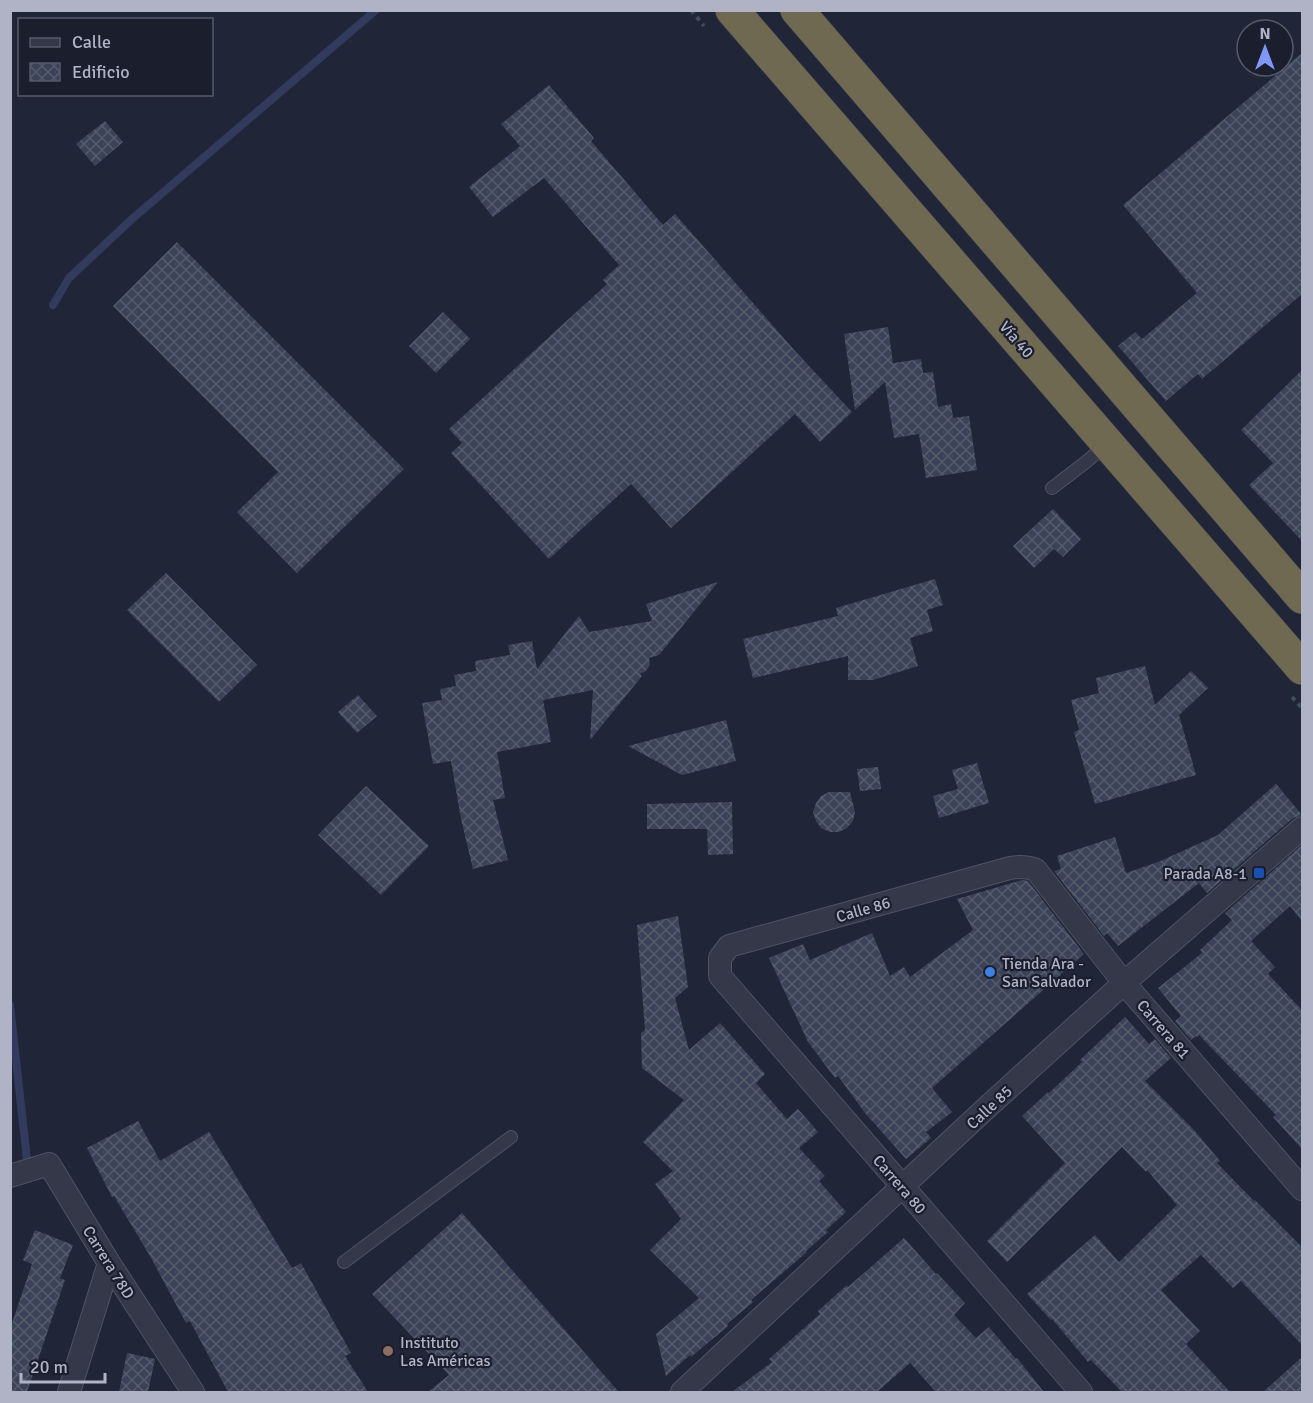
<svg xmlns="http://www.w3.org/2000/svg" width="1313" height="1403" viewBox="0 0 1313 1403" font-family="Signika,sans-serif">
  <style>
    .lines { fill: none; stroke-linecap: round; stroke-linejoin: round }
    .stream { stroke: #323b5e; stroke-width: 8 }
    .building { fill: url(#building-cross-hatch) }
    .lane-casing { stroke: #4f5363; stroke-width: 14 }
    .street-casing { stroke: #4f5363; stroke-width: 24 }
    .highway-casing { stroke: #3c4050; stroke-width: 34 }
    .path { stroke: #404f57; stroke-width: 4; stroke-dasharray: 4.5 4.5; stroke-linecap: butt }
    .lane { stroke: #343849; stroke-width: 12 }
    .street { stroke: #343849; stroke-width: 22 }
    .highway { stroke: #6f6951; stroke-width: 33 }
    .transit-dot { fill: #1a4fb4; stroke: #1a1e2d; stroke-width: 2 }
    .shop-dot { fill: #3f7fe0; stroke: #1a1e2d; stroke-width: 2 }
    .education-dot { fill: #8d6e63; stroke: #1a1e2d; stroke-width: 2 }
    .labels { text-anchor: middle; stroke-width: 4.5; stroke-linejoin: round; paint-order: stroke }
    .street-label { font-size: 16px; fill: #afb3c5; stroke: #1a1e2d }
    .poi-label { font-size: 16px; fill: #afb3c5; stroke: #1a1e2d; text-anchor: start }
  </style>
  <defs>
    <pattern id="building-cross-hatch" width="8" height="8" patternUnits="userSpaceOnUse" patternTransform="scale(1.5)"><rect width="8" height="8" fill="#3c4358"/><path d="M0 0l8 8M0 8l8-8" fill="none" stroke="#565c6e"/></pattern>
  </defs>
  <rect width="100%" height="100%" fill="#202638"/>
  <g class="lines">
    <!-- stream -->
    <g class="stream">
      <polyline points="53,305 69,278 132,219 376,10"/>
      <polyline points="10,1005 28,1169"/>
    </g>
  </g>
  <!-- building -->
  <g class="building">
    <polygon points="1302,53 1302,294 1202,379 1198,374 1166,401 1118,346 1135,332 1142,339 1197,293 1123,205"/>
    <polygon points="549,85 594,138 591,141 663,225 675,214 795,351 852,412 820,442 795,414 671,528 631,484 549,559 451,453 462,443 449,429 607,284 603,280 619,265 544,178 493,217 469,187 520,146 501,124"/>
    <polygon points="105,121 123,142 95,166 76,144"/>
    <polygon points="177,242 404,469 297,573 237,512 278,472 113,306"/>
    <polygon points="443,312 470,339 436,373 409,346"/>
    <polygon points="888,327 893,363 921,359 923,373 933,372 938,407 951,404 953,418 969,416 977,470 926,478 919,434 894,438 885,382 855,410 844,334"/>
    <polygon points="1302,370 1302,541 1249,485 1273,463 1241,430"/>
    <polygon points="1053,509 1081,539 1063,557 1054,549 1034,568 1013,546"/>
    <polygon points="166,573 257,665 219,702 127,610"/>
    <polygon points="935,579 943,605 927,610 933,631 910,638 918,666 873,680 848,680 848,656 753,678 743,639 838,616 836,608"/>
    <polygon points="718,582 659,655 649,658 650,665 645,672 640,673 642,676 590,740 593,690 543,700 551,742 497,752 505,798 493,800 508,860 473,869 461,819 451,761 433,764 422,703 442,700 440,689 456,686 454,675 476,671 475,661 510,655 508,645 532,641 537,669 579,616 589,632 652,621 646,604"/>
    <polygon points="1145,666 1155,705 1191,671 1208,688 1179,715 1196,775 1095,804 1074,732 1079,730 1071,700 1099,693 1096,678"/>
    <polygon points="358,695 377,716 357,733 338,712"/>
    <polygon points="726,720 736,761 682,775 628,746"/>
    <polygon points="977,763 989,803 939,818 933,796 958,789 952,770"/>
    <polygon points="878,767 881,789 860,791 857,769"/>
    <polygon points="1276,784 1302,815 1293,818 1207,893 1199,883 1118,946 1107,933 1104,936 1054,871 1061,869 1057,856 1115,837 1126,873 1158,862 1218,835"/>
    <polygon points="366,786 429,846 381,895 318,835"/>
    <polygon points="829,792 850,792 855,812 853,821 847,828 839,832 830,832 821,828 816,821 813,812 816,803 821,796"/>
    <polygon points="732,802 733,854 708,855 707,829 647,829 647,804"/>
    <polygon points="1302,845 1302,921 1290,906 1251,941 1275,967 1268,974 1302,1010 1302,1149 1273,1117 1276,1115 1199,1035 1197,1037 1196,1036 1191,1040 1175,1021 1181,1016 1158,988 1202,953 1200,950 1232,920 1225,913"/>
    <polygon points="1022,880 1028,881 1084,954 932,1088 952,1112 926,1132 931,1138 906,1159 865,1113 838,1076 835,1078 808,1042 769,958 803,944 810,960 872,933 890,976 904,967 910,977 973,930 957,899"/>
    <polygon points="678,916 688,987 675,998 689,1050 720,1023 765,1074 756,1083 787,1119 798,1109 818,1132 799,1148 825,1176 819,1181 846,1212 826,1230 828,1232 806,1251 807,1252 751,1300 753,1302 727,1324 728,1326 691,1357 690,1355 666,1376 656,1334 699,1298 650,1250 681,1219 655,1184 673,1171 643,1142 684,1100 642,1068 641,1033 645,1030 637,925"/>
    <polygon points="1125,1017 1149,1044 1155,1039 1171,1058 1145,1081 1194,1130 1220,1161 1217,1163 1254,1201 1255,1200 1302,1247 1302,1345 1241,1281 1233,1288 1201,1255 1161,1290 1200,1331 1186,1344 1230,1392 1122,1392 1091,1360 1088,1362 1052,1319 1051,1320 1027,1294 1095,1235 1119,1262 1177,1205 1147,1170 1146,1172 1122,1147 1007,1262 987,1241 1065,1163 1022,1116 1048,1092 1049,1093 1082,1062 1080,1060"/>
    <polygon points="138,1121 160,1161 209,1132 292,1268 301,1263 351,1353 345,1356 368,1392 228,1392 190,1321 186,1323 150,1256 114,1196 112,1197 87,1148"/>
    <polygon points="462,1213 619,1392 428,1392 449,1375 372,1294"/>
    <polygon points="35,1230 73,1245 60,1278 65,1280 27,1392 10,1392 10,1329 32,1264 23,1260"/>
    <polygon points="904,1238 936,1274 937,1273 965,1303 954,1315 976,1338 989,1327 1016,1359 1017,1358 1044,1392 936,1392 910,1363 877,1392 732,1392 772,1362 769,1359 820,1314 818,1311 847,1285 848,1287"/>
    <polygon points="127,1353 155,1359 148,1392 119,1392"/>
    <polygon points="1302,1357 1302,1392 1263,1392"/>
  </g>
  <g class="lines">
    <!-- lane casing -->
    <g class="lane-casing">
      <g id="lane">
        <polyline points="1052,488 1086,462 1107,444"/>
        <polyline points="344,1262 511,1137"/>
      </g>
    </g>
    <!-- street casing -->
    <g class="street-casing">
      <g id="street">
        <polyline points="10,1176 49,1164 109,1263 193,1392"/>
        <polyline points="69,1392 109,1263"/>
        <polyline points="682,1392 983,1111 1124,983 1302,828"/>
        <path d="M1081 1392 720 976V958L729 946 1010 868C1020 866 1027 866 1036 870L1124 983 1302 1189"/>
      </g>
    </g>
    <!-- highway casing -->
    <g class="highway-casing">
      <g id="highway">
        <polyline points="732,10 1302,668"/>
        <polyline points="797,10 1302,597"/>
      </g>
    </g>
    <!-- path -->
    <g class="path">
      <polyline points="691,10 704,26"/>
      <polyline points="1292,697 1302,708"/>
    </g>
    <!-- lane -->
    <use href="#lane" class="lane"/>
    <!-- street -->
    <use href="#street" class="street"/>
    <!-- highway -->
    <use href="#highway" class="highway"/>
  </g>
  <!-- markers -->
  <rect class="transit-dot" x="1253" y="867" width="12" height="12" rx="3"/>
  <circle class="shop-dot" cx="990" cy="972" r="6"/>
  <circle class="education-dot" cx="388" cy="1351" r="6"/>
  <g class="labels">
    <!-- street labels -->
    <g class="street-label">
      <text transform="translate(1017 339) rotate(49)" y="6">Vía 40</text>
      <text transform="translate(863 909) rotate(-16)" y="6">Calle 86</text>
      <text transform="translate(1164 1029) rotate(49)" y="6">Carrera 81</text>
      <text transform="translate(989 1107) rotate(-43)" y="6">Calle 85</text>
      <text transform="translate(900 1184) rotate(49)" y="6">Carrera 80</text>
      <text transform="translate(109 1262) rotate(58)" y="6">Carrera 78D</text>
    </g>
    <!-- poi labels -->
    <g class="poi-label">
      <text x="1247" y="879" text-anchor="end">Parada A8-1</text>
      <text x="1002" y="969">Tienda Ara -<tspan x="1002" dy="18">San Salvador</tspan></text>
      <text x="400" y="1348">Instituto<tspan x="400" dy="18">Las Américas</tspan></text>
    </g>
  </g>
  <!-- border -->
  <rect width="1313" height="1403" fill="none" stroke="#afb3c5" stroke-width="24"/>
  <!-- legend -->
  <rect x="18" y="18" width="195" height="78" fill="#1a1e2d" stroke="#565a6a" stroke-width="1.5"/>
  <rect x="30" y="38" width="30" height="9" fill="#343849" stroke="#565a6a" stroke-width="1.5"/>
  <text x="72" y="48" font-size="18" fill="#afb3c5">Calle</text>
  <rect x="30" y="63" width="30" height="18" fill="url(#building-cross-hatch)" stroke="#565a6a" stroke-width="1.5"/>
  <text x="72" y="78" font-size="18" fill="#afb3c5">Edificio</text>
  <!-- north arrow -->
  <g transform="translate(1265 48)"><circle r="28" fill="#1a1e2d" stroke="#565a6a" stroke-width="1.5"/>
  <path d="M0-4.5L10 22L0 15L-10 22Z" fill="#8197f8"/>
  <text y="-9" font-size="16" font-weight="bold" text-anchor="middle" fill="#afb3c5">N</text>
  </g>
  <!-- scale -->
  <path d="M21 1373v9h84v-9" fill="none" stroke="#afb3c5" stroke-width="3"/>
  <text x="30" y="1373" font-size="18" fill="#afb3c5" stroke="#1a1e2d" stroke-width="4.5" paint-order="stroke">20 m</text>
</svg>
